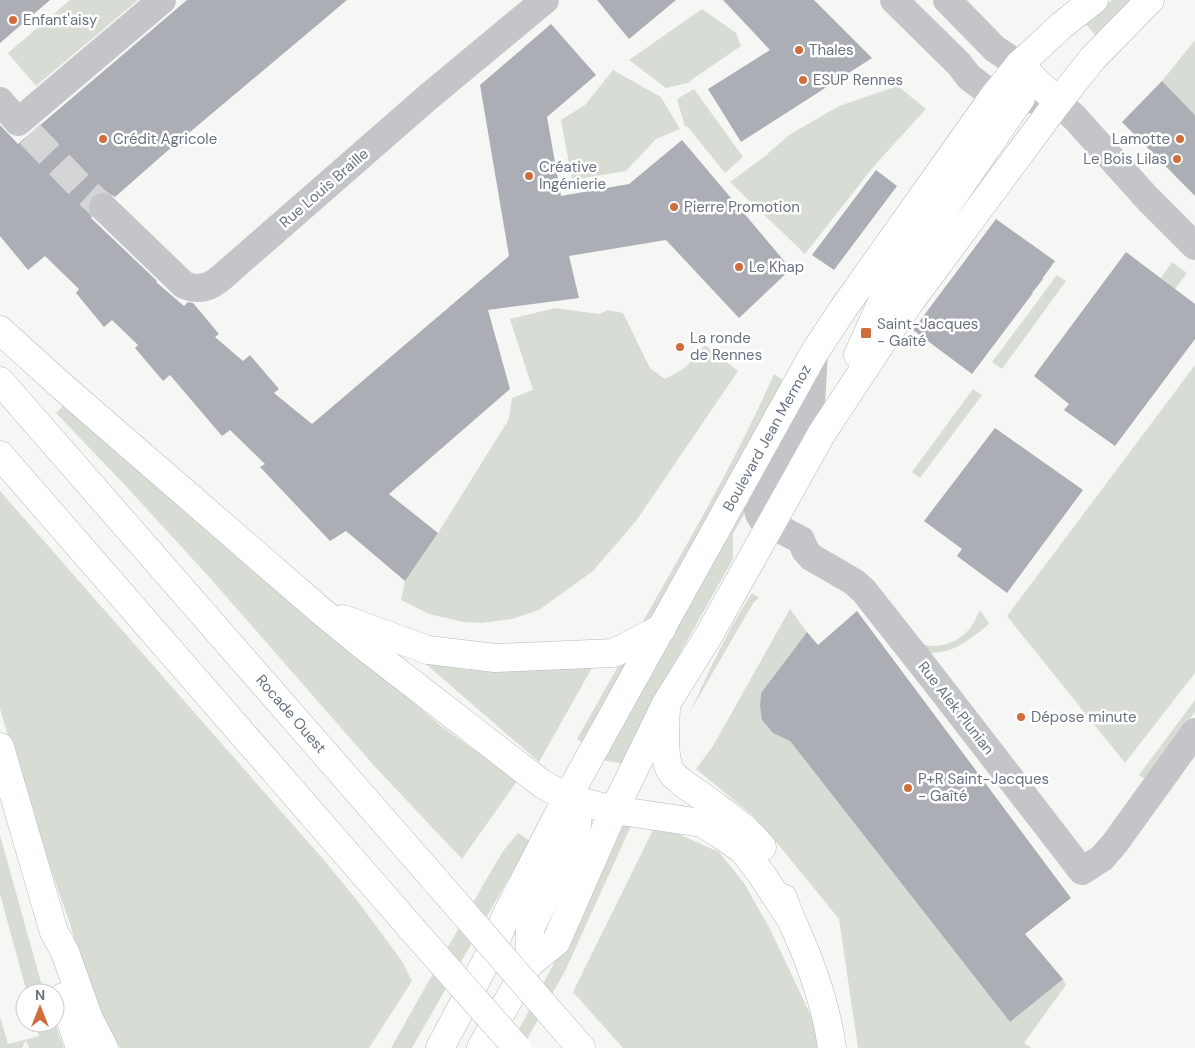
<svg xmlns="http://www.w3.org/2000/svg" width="1195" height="1048" viewBox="0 0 1195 1048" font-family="'DM Sans',sans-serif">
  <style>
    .green { fill: #d7ddd5 }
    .building { fill: #abafb5 }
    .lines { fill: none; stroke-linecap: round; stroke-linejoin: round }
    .minor-tunnel { stroke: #d3d5d7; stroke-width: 28; stroke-dasharray: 28 14; stroke-linecap: butt }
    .primary-casing { stroke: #b4b7bb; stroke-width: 29 }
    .trunk-casing { stroke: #b5b8bb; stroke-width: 29 }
    .minor { stroke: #c3c5c8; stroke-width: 28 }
    .tertiary { stroke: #c3c5c8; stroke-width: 28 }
    .primary { stroke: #fff; stroke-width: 28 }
    .trunk { stroke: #fff; stroke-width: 28 }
    .trunk-bridge-casing { stroke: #b5b8bb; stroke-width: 29; stroke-linecap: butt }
    .trunk-bridge { stroke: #fff; stroke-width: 28 }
    .poi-dot { fill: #cf6e3a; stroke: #fff; stroke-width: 2 }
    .labels { text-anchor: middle; stroke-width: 5; stroke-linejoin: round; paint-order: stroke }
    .poi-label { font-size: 15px; fill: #697381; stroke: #fff; text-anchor: start }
    .street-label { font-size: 15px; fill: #697381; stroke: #fff }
  </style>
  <rect width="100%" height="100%" fill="#f6f6f4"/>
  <!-- green -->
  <g class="green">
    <polygon points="70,0 138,0 36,86 8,53"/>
    <polygon points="1112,0 1130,0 1096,36 1084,22"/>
    <polygon points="702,9 736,33 741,46 691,80 691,82 666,88 629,60"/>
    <polygon points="1195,40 1195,115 1162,81"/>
    <polygon points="613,70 661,97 680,129 656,139 626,171 572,180 561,120 585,105"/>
    <polygon points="898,86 926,109 874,166 805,254 730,182 764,157 789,135 839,106"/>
    <polygon points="694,89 743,157 725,173 687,126 685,127 677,99"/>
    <polygon points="1172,262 1187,273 1175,289 1161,278"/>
    <polygon points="1057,275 1066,281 1002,369 992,362"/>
    <polygon points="555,308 599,314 608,310 623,313 650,368 665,379 685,368 705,345 738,371 636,521 593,571 539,610 512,619 481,623 463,622 429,614 401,600 405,581 438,533 509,419 512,398 533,390 510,319"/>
    <polygon points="1195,365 1195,673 1125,763 1007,616"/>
    <path d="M774 374 787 383 659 612 637 632C685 547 735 463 774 374Z"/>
    <polygon points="973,389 982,395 920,478 912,472"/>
    <polygon points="65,404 136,462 441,726 517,781 462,859 377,769 210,578 123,483 56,413"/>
    <polygon points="0,491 323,859 356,899 402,961 412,981 369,1048 121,1048 118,1045 93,1002 70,924 32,815 0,709"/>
    <polygon points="748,496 753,498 733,534 733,559 674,664 624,764 601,760"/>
    <path d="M752 593 759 598 754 602 748 612 690 712C709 671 727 631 752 593Z"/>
    <polygon points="790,609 807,632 761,693 760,706 763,720 790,741 1010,1022 1063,979 1066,985 1024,1043 1032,1048 858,1048 839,919 772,837 751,814 696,769 713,746"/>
    <path d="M980 610 989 623 986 627C966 641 955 653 930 653L919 643C936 650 958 644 970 628 974 623 977 616 980 610Z"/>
    <polygon points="420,659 468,670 530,670 593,666 539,762"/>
    <polygon points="621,661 628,662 586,745 577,739"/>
    <polygon points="1195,700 1195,712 1145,779 1139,775"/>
    <polygon points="626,823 632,824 565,971 522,1048 509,1048 559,954 620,826"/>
    <polygon points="653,830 678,834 719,852 744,883 769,927 806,1005 816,1028 820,1048 623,1048 573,992"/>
    <polygon points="518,833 530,841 412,1048 391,1048 483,885 503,851"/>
    <polygon points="0,835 3,846 44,993 27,993 0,894"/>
    <polygon points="0,1017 8,1044 39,1036 35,1023 55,1023 64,1048 29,1048 26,1040 22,1048 0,1048"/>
  </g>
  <!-- building -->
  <g class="building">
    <polygon points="0,0 50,0 0,43"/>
    <polygon points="187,0 347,0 165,153 115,197 106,192 99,192 92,196 88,203 88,211 92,217 91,218 157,281 156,282 184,306 188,302 193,303 219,334 215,337 243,361 250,355 279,389 274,393 312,424 509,256 480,85 551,24 596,75 547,117 561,196 629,184 682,140 791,269 739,318 666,240 569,256 579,298 488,310 510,389 389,494 438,533 405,581 346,531 330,541 260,467 265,464 230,430 222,436 170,375 163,381 135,348 138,345 112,320 104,327 76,293 79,289 45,256 28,270 0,236 0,125 18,144"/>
    <polygon points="597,0 676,0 629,39"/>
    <polygon points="723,0 814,0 872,58 741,142 708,89 770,50"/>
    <polygon points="1162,81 1195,115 1195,196 1122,122"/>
    <polygon points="876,170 897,186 834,270 812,255"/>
    <polygon points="996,219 1055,261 1042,279 1043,279 1032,293 1033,293 972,374 913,330"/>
    <polygon points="1126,252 1195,304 1195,339 1115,446 1064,410 1069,404 1034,376"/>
    <polygon points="995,428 1083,490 1007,593 957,556 962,549 924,521"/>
    <polygon points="857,611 1071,898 1025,934 1063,979 1010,1022 790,741 773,733 762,720 760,706 761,693 807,632 818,645"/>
  </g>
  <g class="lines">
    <!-- minor-tunnel -->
    <polyline class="minor-tunnel" points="30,134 82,188 103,207"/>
    <!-- primary casing -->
    <g class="primary-casing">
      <g id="primary">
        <polyline points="1019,65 1058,102"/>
        <polyline points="858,355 886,293 1021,98 1019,65"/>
        <polyline points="440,1048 490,954 506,916 567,798 814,353 843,309 994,96 1019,65 1062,25 1094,0"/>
        <polyline points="481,1048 529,964 556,942 614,810 666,704 709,635 822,433 882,342 912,299 1058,102 1093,58 1150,0"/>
      </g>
    </g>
    <!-- trunk casing -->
    <g class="trunk-casing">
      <g id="trunk">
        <polyline points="0,330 65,389 321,611 360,643 541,783 567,798 614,810 702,823 720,834 743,850 762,875 788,915"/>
        <polyline points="0,381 437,882"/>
        <polyline points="0,455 412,929"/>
        <polyline points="343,619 428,650 495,658 614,653 662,628"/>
        <path d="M666 704C666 721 662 755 670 770 675 779 694 791 703 797 724 813 746 827 762 847"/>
        <polyline points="0,747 54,932 65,952 89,1019 104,1048"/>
        <path d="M783 898C790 919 800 938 808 959 819 988 828 1017 832 1048"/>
        <path d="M529 964 530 929 573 840C579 822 581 812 567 798"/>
        <polyline points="63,997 80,1048"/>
        <polyline points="568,1033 581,1048"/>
      </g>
    </g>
    <!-- minor -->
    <g class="minor">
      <polyline points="0,101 18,122 162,0"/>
      <polyline points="1058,102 1075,118 1147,198 1195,246"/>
      <path d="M103 207 184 285C209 295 220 278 238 263L427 98 545 0"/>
      <path d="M814 353 811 403 759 499C757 508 757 514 764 521L801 540 805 550 811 557 854 582 864 591 928 672 1082 871 1102 858 1115 843 1195 732"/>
    </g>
    <!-- tertiary -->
    <g class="tertiary">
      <polyline points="894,0 959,64 969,77 994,96 1058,102"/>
      <polyline points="947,0 995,49 1019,65"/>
    </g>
    <!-- primary -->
    <use href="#primary" class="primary"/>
    <!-- trunk -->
    <use href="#trunk" class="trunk"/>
    <!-- trunk-bridge casing -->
    <g class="trunk-bridge-casing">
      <g id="trunk-bridge">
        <polyline points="437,882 568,1033"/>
        <polyline points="412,929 517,1048"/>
      </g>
    </g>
    <!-- trunk-bridge -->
    <use href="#trunk-bridge" class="trunk-bridge"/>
  </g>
  <!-- markers -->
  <g class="poi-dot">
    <circle cx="13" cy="20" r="5"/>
    <circle cx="799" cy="50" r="5"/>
    <circle cx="803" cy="80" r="5"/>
    <circle cx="103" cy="139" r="5"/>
    <circle cx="1180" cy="139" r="5"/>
    <circle cx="1177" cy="159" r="5"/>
    <circle cx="529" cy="176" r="5"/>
    <circle cx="674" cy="207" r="5"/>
    <circle cx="739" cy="267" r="5"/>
    <rect x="860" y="327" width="12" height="12" rx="2.5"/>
    <circle cx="680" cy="347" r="5"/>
    <circle cx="1021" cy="717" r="5"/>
    <circle cx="908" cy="788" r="5"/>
  </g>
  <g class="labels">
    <!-- poi labels -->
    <g class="poi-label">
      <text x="23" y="25">Enfant'aisy</text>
      <text x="809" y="55">Thales</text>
      <text x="813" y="85">ESUP Rennes</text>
      <text x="113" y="144">Crédit Agricole</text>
      <text x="1170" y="144" text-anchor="end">Lamotte</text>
      <text x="1167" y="164" text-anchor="end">Le Bois Lilas</text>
      <text x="539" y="172">Créative<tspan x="539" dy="17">Ingénierie</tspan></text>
      <text x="684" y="212">Pierre Promotion</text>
      <text x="749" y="272">Le Khap</text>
      <text x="877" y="329">Saint-Jacques<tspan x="877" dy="17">- Gaîté</tspan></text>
      <text x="690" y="343">La ronde<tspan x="690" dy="17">de Rennes</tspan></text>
      <text x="1031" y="722">Dépose minute</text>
      <text x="918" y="784">P+R Saint-Jacques<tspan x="918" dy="17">- Gaîté</tspan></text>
    </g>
    <!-- street labels -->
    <g class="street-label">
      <text transform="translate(324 188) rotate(-41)" y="5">Rue Louis Braille</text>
      <text transform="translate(767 438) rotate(-61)" y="5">Boulevard Jean Mermoz</text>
      <text transform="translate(956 708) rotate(52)" y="5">Rue Alek Plunian</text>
      <text transform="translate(291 714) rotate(49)" y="5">Rocade Ouest</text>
    </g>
  </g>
  <!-- north arrow -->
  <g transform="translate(40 1008)"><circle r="24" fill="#ffffff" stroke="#c3c7cd"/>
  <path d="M0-4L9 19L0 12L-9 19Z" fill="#cf6e3a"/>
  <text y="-8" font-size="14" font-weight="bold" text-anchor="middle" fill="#697381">N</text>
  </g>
</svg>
